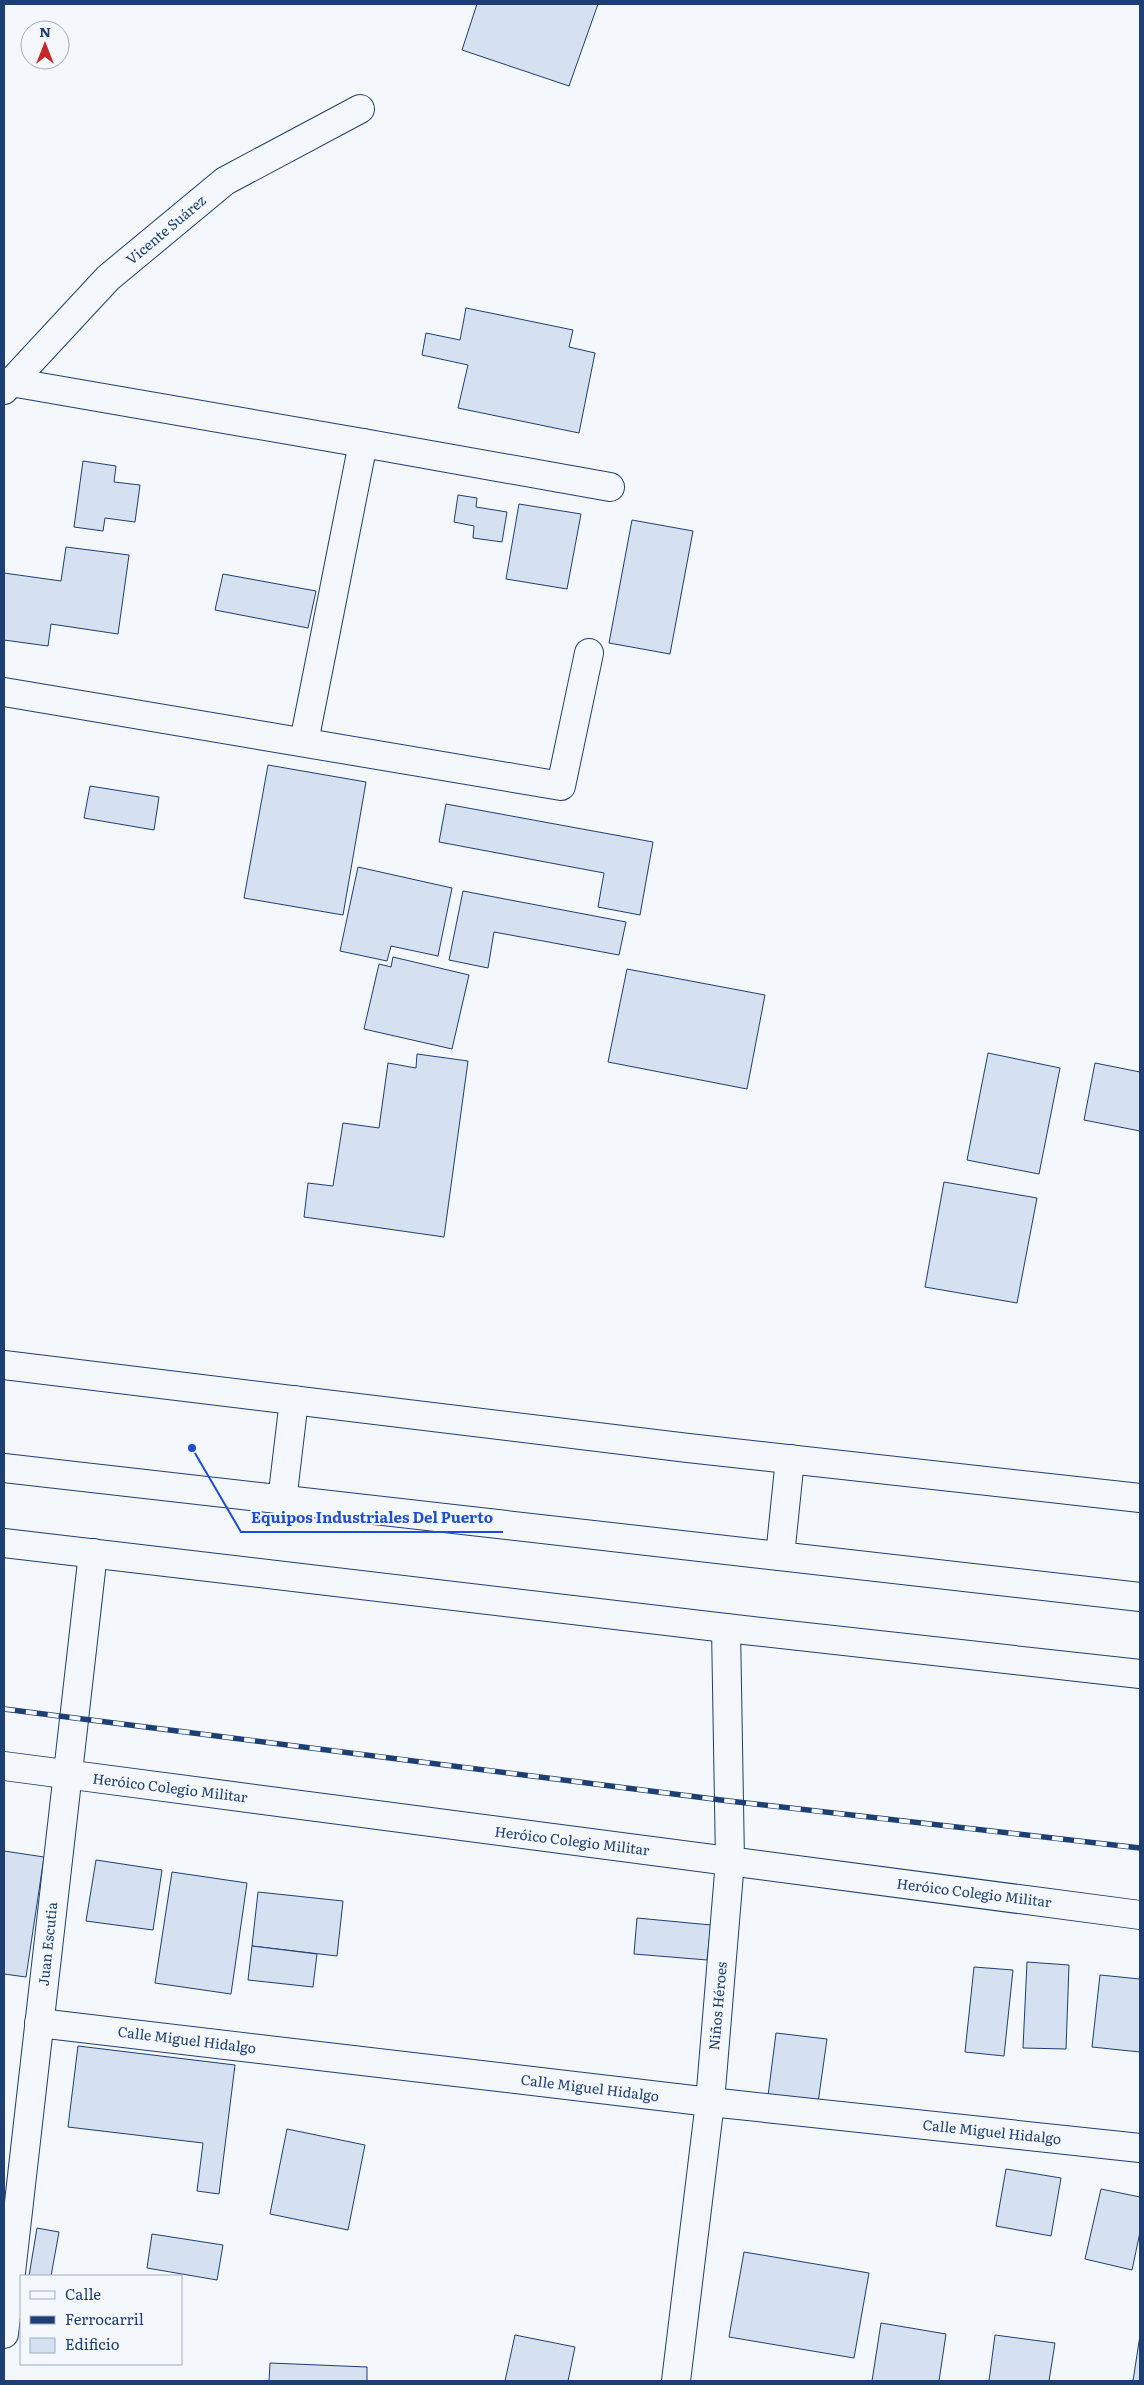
<svg xmlns="http://www.w3.org/2000/svg" width="1144" height="2385" viewBox="0 0 1144 2385" font-family="Literata,serif">
  <style>
    .building { fill: #d5e0f0; stroke: #1d3f73 }
    .lines { fill: none; stroke-linecap: round; stroke-linejoin: round }
    .minor-casing { stroke: #1d3f73; stroke-width: 30 }
    .primary-casing { stroke: #1d3f73; stroke-width: 30 }
    .minor { stroke: #f4f7fb; stroke-width: 28 }
    .primary { stroke: #f4f7fb; stroke-width: 28 }
    .rail-casing { stroke: #1d3f73; stroke-width: 5.5 }
    .rail { stroke: #f4f7fb; stroke-width: 4; stroke-dasharray: 11; stroke-linecap: butt }
    .labels { text-anchor: middle; stroke-width: 4; stroke-linejoin: round; paint-order: stroke }
    .street-label { font-size: 14px; fill: #1d3f73; stroke: #f4f7fb }
    .leader { fill: none; stroke: #1d4ed8; stroke-width: 2 }
    .callout-dot { fill: #1d4ed8; stroke: #f4f7fb; stroke-width: 2 }
    .callout-label { font-size: 15px; text-anchor: middle; font-weight: bold; fill: #1d4ed8; stroke: #f4f7fb; stroke-width: 4; stroke-linejoin: round; paint-order: stroke }
  </style>
  <rect width="100%" height="100%" fill="#f4f7fb"/>
  <!-- building -->
  <g class="building">
    <polygon points="477,4 598,4 569,86 462,50"/>
    <polygon points="466,308 573,330 569,347 595,353 579,433 458,408 468,365 422,355 426,333 460,340"/>
    <polygon points="83,461 116,466 114,482 140,485 135,522 105,518 103,531 74,527"/>
    <polygon points="458,495 477,498 476,507 507,512 502,542 473,538 474,526 454,522"/>
    <polygon points="519,504 581,514 567,589 506,579"/>
    <polygon points="632,520 693,531 670,654 609,643"/>
    <polygon points="66,547 129,555 118,634 51,624 48,646 4,640 4,573 61,581"/>
    <polygon points="223,574 316,591 308,628 215,610"/>
    <polygon points="268,765 366,782 343,915 244,898"/>
    <polygon points="90,786 159,797 154,830 84,818"/>
    <polygon points="446,804 653,842 640,915 598,907 604,873 439,842"/>
    <polygon points="358,867 452,888 438,956 391,946 387,961 340,951"/>
    <polygon points="463,891 626,922 619,955 494,932 488,968 449,960"/>
    <polygon points="393,957 469,975 452,1049 364,1029 379,964 391,967"/>
    <polygon points="627,969 765,995 747,1089 608,1062"/>
    <polygon points="988,1053 1060,1068 1039,1174 967,1160"/>
    <polygon points="417,1054 468,1061 444,1237 304,1217 308,1183 333,1186 343,1123 379,1128 388,1063 416,1068"/>
    <polygon points="1095,1063 1140,1072 1140,1131 1084,1120"/>
    <polygon points="944,1182 1037,1198 1017,1303 925,1287"/>
    <polygon points="4,1851 44,1857 26,1977 4,1974"/>
    <polygon points="96,1860 162,1870 153,1930 86,1921"/>
    <polygon points="172,1872 247,1883 231,1994 155,1983"/>
    <polygon points="258,1892 343,1901 337,1956 252,1946"/>
    <polygon points="637,1918 711,1925 707,1960 634,1954"/>
    <polygon points="252,1946 317,1954 313,1987 248,1980"/>
    <polygon points="1027,1962 1069,1965 1066,2049 1023,2048"/>
    <polygon points="974,1967 1013,1970 1004,2056 965,2052"/>
    <polygon points="1100,1975 1140,1979 1140,2052 1092,2047"/>
    <polygon points="776,2033 827,2039 818,2103 768,2096"/>
    <polygon points="78,2046 235,2065 219,2194 197,2191 203,2143 68,2127"/>
    <polygon points="287,2129 365,2145 348,2230 270,2214"/>
    <polygon points="1006,2169 1061,2178 1051,2236 996,2226"/>
    <polygon points="1101,2189 1140,2197 1140,2232 1132,2270 1085,2259"/>
    <polygon points="37,2228 59,2232 51,2276 29,2276"/>
    <polygon points="152,2234 223,2245 217,2280 147,2268"/>
    <polygon points="744,2252 869,2273 854,2358 729,2337"/>
    <polygon points="881,2323 946,2334 939,2381 872,2381"/>
    <polygon points="515,2335 575,2347 568,2381 505,2381"/>
    <polygon points="995,2335 1055,2343 1049,2381 989,2381"/>
    <polygon points="1140,2335 1140,2381 1133,2381"/>
    <polygon points="270,2363 367,2367 367,2381 269,2381"/>
  </g>
  <g class="lines">
    <!-- minor casing -->
    <g class="minor-casing">
      <g id="minor">
        <polyline points="11,382 363,443 304,742"/>
        <polyline points="4,390 108,278 225,181 360,109"/>
        <polyline points="363,443 610,487"/>
        <polyline points="4,692 561,786 589,653"/>
        <polyline points="4,1365 688,1448 1140,1498"/>
        <polyline points="282,1501 294,1400"/>
        <polyline points="780,1556 790,1459"/>
        <polyline points="4,1766 1140,1915"/>
        <polyline points="39,2023 710,2102 1140,2148"/>
        <polyline points="4,2334 93,1553"/>
        <polyline points="676,2381 710,2102 730,1861 726,1628"/>
      </g>
    </g>
    <!-- primary casing -->
    <g class="primary-casing">
      <g id="primary">
        <polyline points="4,1468 1140,1597"/>
        <polyline points="4,1543 726,1628 1140,1674"/>
      </g>
    </g>
    <!-- minor -->
    <use href="#minor" class="minor"/>
    <!-- primary -->
    <use href="#primary" class="primary"/>
    <!-- rail casing -->
    <g class="rail-casing">
      <polyline id="rail" points="4,1709 729,1801 1140,1848"/>
    </g>
    <!-- rail -->
    <use href="#rail" class="rail"/>
  </g>
  <g class="labels">
    <!-- street labels -->
    <g class="street-label">
      <text transform="translate(166 230) rotate(-40)" y="5">Vicente Suárez</text>
      <text transform="translate(170 1788) rotate(7)" y="5">Heróico Colegio Militar</text>
      <text transform="translate(572 1841) rotate(7)" y="5">Heróico Colegio Militar</text>
      <text transform="translate(974 1893) rotate(7)" y="5">Heróico Colegio Militar</text>
      <text transform="translate(48 1944) rotate(-84)" y="5">Juan Escutia</text>
      <text transform="translate(718 2006) rotate(-85)" y="5">Niños Héroes</text>
      <text transform="translate(187 2040) rotate(7)" y="5">Calle Miguel Hidalgo</text>
      <text transform="translate(590 2088) rotate(7)" y="5">Calle Miguel Hidalgo</text>
      <text transform="translate(992 2132) rotate(6)" y="5">Calle Miguel Hidalgo</text>
    </g>
  </g>
  <!-- callouts -->
  <path class="leader" d="M192 1448L241 1532H503"/>
  <circle class="callout-dot" cx="192" cy="1448" r="5"/>
  <g class="callout-label">
    <text x="372" y="1523">Equipos Industriales Del Puerto</text>
  </g>
  <!-- border -->
  <rect width="1144" height="2385" fill="none" stroke="#1d3f73" stroke-width="10"/>
  <!-- legend -->
  <rect x="20" y="2275" width="162" height="90" fill="#f4f7fb" stroke="#9eadc5"/>
  <rect x="30" y="2291" width="25" height="8" fill="#f4f7fb" stroke="#9eadc5"/>
  <text x="65" y="2300" font-size="15" fill="#1d3f73">Calle</text>
  <rect x="30" y="2316" width="25" height="8" fill="#1d3f73" stroke="#9eadc5"/>
  <text x="65" y="2325" font-size="15" fill="#1d3f73">Ferrocarril</text>
  <rect x="30" y="2338" width="25" height="15" fill="#d5e0f0" stroke="#9eadc5"/>
  <text x="65" y="2350" font-size="15" fill="#1d3f73">Edificio</text>
  <!-- north arrow -->
  <g transform="translate(45 45)"><circle r="24" fill="#f4f7fb" stroke="#9eadc5"/>
  <path d="M0-4L9 19L0 12L-9 19Z" fill="#c62828"/>
  <text y="-8" font-size="14" font-weight="bold" text-anchor="middle" fill="#1d3f73">N</text>
  </g>
</svg>
